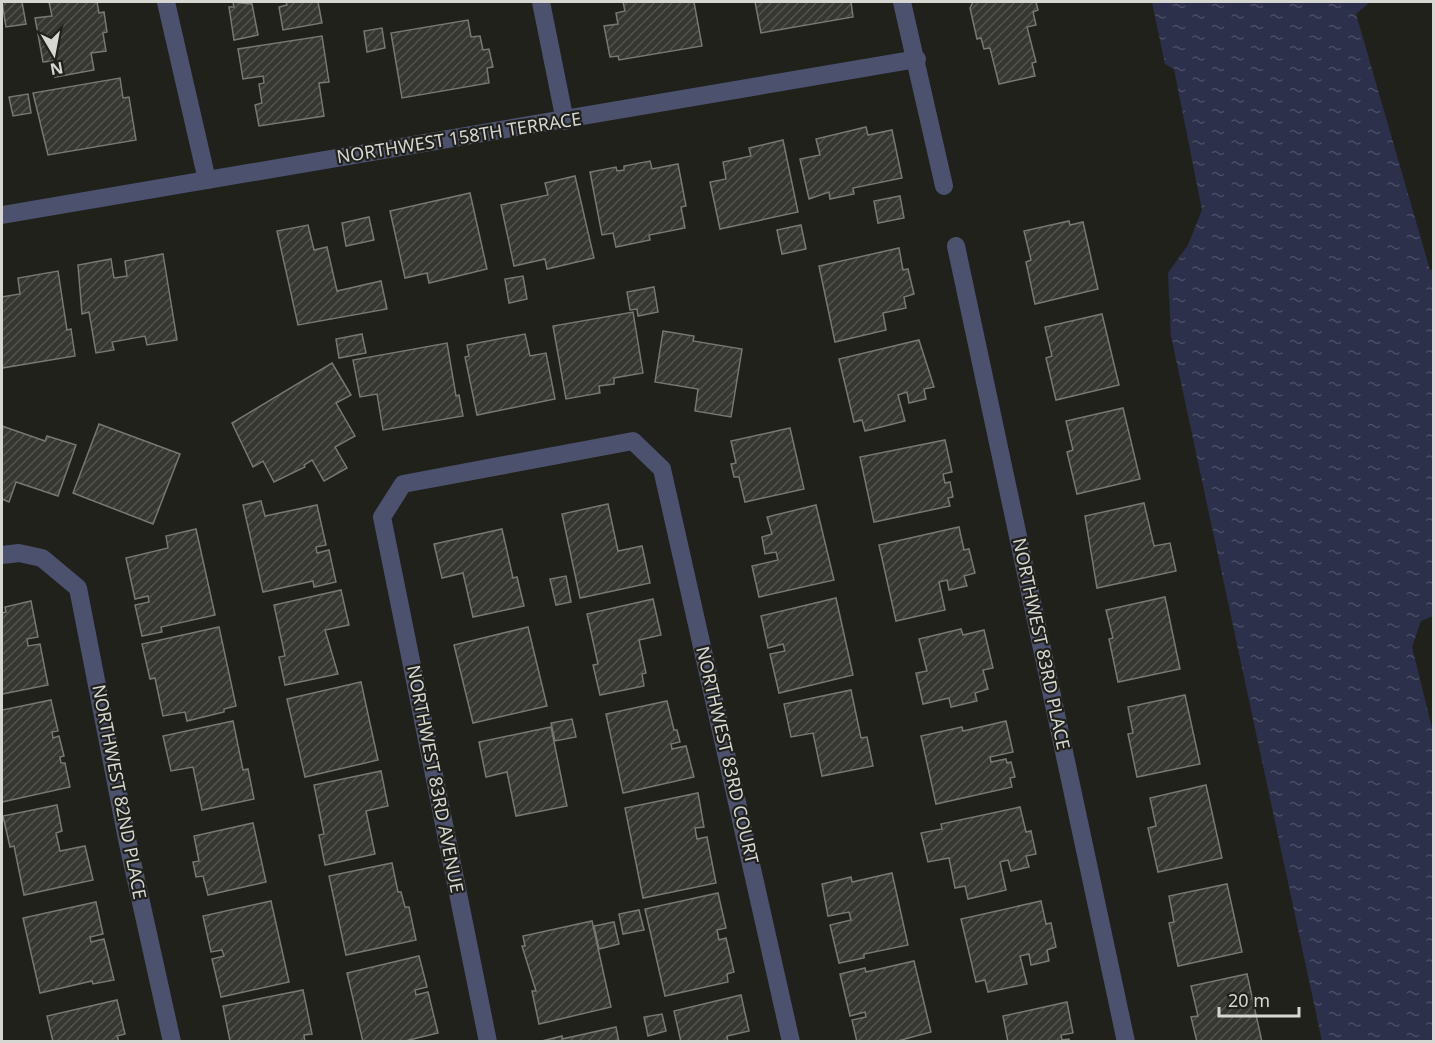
<svg xmlns="http://www.w3.org/2000/svg" width="1435" height="1043" viewBox="0 0 1435 1043" font-family="'Noto Sans',sans-serif">
  <style>
    .water { fill: url(#water-ripples) }
    .building { fill: url(#building-hatch); stroke: #787871; stroke-width: 1.5 }
    .lines { fill: none; stroke-linecap: round; stroke-linejoin: round }
    .minor { stroke: #4c516e; stroke-width: 18 }
    .labels { text-anchor: middle; stroke-width: 4.5; stroke-linejoin: round; paint-order: stroke }
    .street-label { font-size: 18px; fill: #d6d6d2; stroke: #21211c }
  </style>
  <defs>
    <pattern id="water-ripples" width="26" height="14" patternUnits="userSpaceOnUse" patternTransform="scale(1.5)"><rect width="26" height="14" fill="#2c304b"/><path d="M2 4q2-2 4 0t4 0M15 11q2-2 4 0t4 0" fill="none" stroke="#4a4d64"/></pattern>
    <pattern id="building-hatch" width="6" height="6" patternUnits="userSpaceOnUse" patternTransform="scale(1.5)"><rect width="6" height="6" fill="#373731"/><path d="M-1 1l2-2M0 6l6-6M5 7l2-2" fill="none" stroke="#53534e"/></pattern>
  </defs>
  <rect width="100%" height="100%" fill="#21211c"/>
  <!-- water -->
  <polygon class="water" points="1152,2 1370,2 1356,14 1430,270 1433,269 1433,616 1421,621 1412,647 1434,736 1433,1041 1322,1041 1171,336 1168,273 1188,245 1202,210 1174,69 1165,64"/>
  <!-- building -->
  <g class="building">
    <polygon points="2,2 22,2 26,24 6,27"/>
    <polygon points="49,2 97,2 99,13 104,12 107,32 103,33 106,51 91,53 94,70 55,77 53,61 43,62 35,18 52,16"/>
    <polygon points="233,2 252,4 258,35 234,40 229,7 234,7"/>
    <polygon points="286,2 318,2 322,23 283,30 279,7 287,5"/>
    <polygon points="623,2 694,2 702,46 619,60 618,56 610,57 604,26 618,24 616,13 625,11"/>
    <polygon points="755,2 851,2 853,17 761,33"/>
    <polygon points="973,2 1036,2 1038,10 1033,12 1036,25 1027,27 1036,62 1032,63 1035,76 999,84 990,48 984,49 981,38 977,39 970,8"/>
    <polygon points="468,20 471,37 480,36 483,50 489,49 493,67 487,68 489,83 402,98 391,33"/>
    <polygon points="382,28 385,48 367,52 364,31"/>
    <polygon points="322,36 329,82 319,83 324,116 259,126 255,105 262,103 259,84 264,83 263,76 243,79 238,49"/>
    <polygon points="120,78 123,98 129,97 136,140 48,155 33,93"/>
    <polygon points="28,94 31,113 13,116 9,97"/>
    <polygon points="866,127 868,135 892,130 902,178 853,188 854,194 830,199 829,192 809,199 800,159 820,155 816,139"/>
    <polygon points="783,140 798,212 720,229 710,182 726,179 723,162 751,156 749,148"/>
    <polygon points="650,161 652,169 678,164 686,206 681,207 685,228 649,235 650,240 616,247 613,233 602,235 590,172 616,167 617,171 624,170 624,166"/>
    <polygon points="575,176 594,258 547,269 545,259 514,266 501,205 548,195 545,183"/>
    <polygon points="470,193 487,269 429,283 427,273 405,278 390,211"/>
    <polygon points="900,196 904,218 878,223 874,201"/>
    <polygon points="369,217 374,240 346,246 342,223"/>
    <polygon points="1069,221 1070,225 1083,222 1098,289 1035,304 1026,262 1031,260 1024,231"/>
    <polygon points="308,225 314,250 327,247 337,291 381,281 387,309 298,325 277,231"/>
    <polygon points="801,225 806,249 782,254 777,230"/>
    <polygon points="899,248 903,270 908,269 914,294 904,297 906,308 883,313 886,330 835,342 819,266"/>
    <polygon points="163,254 177,340 147,345 145,336 112,342 114,350 96,353 89,312 82,314 78,265 111,259 114,278 127,276 125,261"/>
    <polygon points="58,271 67,330 71,329 75,356 2,368 2,297 20,294 18,278"/>
    <polygon points="523,276 527,299 509,303 505,279"/>
    <polygon points="654,287 658,312 638,316 637,309 630,310 627,292"/>
    <polygon points="633,312 643,373 614,378 614,384 599,386 600,393 566,399 553,326"/>
    <polygon points="1102,314 1119,385 1056,400 1046,358 1052,356 1045,327"/>
    <polygon points="663,331 694,336 693,341 742,349 731,417 695,411 698,389 655,382"/>
    <polygon points="362,334 366,353 339,358 336,339"/>
    <polygon points="525,334 530,356 546,353 555,399 477,415 465,357 469,356 467,345"/>
    <polygon points="919,340 934,387 924,389 926,399 909,403 907,392 898,395 905,421 865,431 862,420 854,422 839,359"/>
    <polygon points="447,343 456,396 459,395 463,416 383,430 377,394 360,397 353,360"/>
    <polygon points="332,363 351,395 336,403 355,436 335,447 347,468 324,481 312,460 304,465 305,467 274,482 263,461 253,467 232,423"/>
    <polygon points="1123,408 1140,479 1077,494 1067,452 1073,450 1066,421"/>
    <polygon points="99,424 180,454 153,524 73,493"/>
    <polygon points="2,426 45,441 47,436 76,445 58,496 16,482 9,502 2,499"/>
    <polygon points="790,428 804,489 745,502 739,477 734,477 731,464 736,463 731,441"/>
    <polygon points="945,440 952,472 943,474 945,483 950,482 953,497 948,498 950,506 874,522 860,457"/>
    <polygon points="261,501 265,516 317,505 326,545 316,547 317,553 329,550 336,582 314,587 313,581 263,592 243,505"/>
    <polygon points="1144,503 1154,546 1170,543 1176,571 1097,588 1085,516"/>
    <polygon points="608,504 618,551 642,546 650,583 580,598 562,514"/>
    <polygon points="816,505 834,580 759,597 752,566 778,560 776,552 765,554 762,537 772,534 767,517"/>
    <polygon points="959,527 964,550 969,549 975,573 964,576 967,586 949,590 947,580 939,582 945,610 896,621 879,545"/>
    <polygon points="196,529 215,615 161,627 162,632 142,636 135,605 149,602 148,596 135,599 126,558 168,548 166,536"/>
    <polygon points="502,529 513,578 517,577 524,606 473,617 463,573 442,578 434,544"/>
    <polygon points="566,576 571,602 556,605 550,579"/>
    <polygon points="341,590 349,625 325,630 338,674 285,685 279,657 285,656 274,605"/>
    <polygon points="1165,597 1180,669 1118,682 1109,639 1113,638 1106,610"/>
    <polygon points="836,598 853,675 779,693 770,654 785,651 783,644 768,648 761,616"/>
    <polygon points="653,599 661,635 639,640 646,673 642,674 644,686 600,695 593,665 598,664 587,614"/>
    <polygon points="31,601 38,637 27,639 28,646 40,644 48,685 2,694 2,613 6,612 5,607"/>
    <polygon points="219,627 236,706 224,709 224,712 187,721 185,712 163,716 155,678 150,679 142,644"/>
    <polygon points="528,627 547,706 473,723 454,645"/>
    <polygon points="961,629 963,635 984,630 993,668 983,670 988,689 975,693 977,701 951,707 949,698 923,704 916,673 927,671 919,639"/>
    <polygon points="361,682 378,760 305,777 287,699"/>
    <polygon points="851,690 861,738 867,737 873,766 822,776 813,733 791,737 784,704"/>
    <polygon points="1185,695 1200,764 1137,777 1128,734 1133,733 1128,707"/>
    <polygon points="51,700 58,731 52,732 53,738 59,736 64,756 60,757 61,763 65,763 70,787 2,802 2,710"/>
    <polygon points="667,701 674,730 677,730 680,742 671,744 672,749 686,746 694,777 623,793 606,714"/>
    <polygon points="572,719 576,737 555,741 551,723"/>
    <polygon points="233,721 243,770 248,769 254,799 202,810 193,767 171,771 163,736"/>
    <polygon points="1006,721 1013,752 990,757 991,762 1006,759 1007,763 1011,762 1015,777 1010,778 1012,787 936,804 921,736 962,727 963,731"/>
    <polygon points="551,727 567,806 516,816 507,772 486,777 479,742"/>
    <polygon points="381,771 388,806 366,811 375,854 325,865 319,835 324,834 314,785"/>
    <polygon points="1206,785 1222,858 1158,872 1148,828 1156,826 1150,798"/>
    <polygon points="698,793 704,827 695,828 697,839 707,837 716,883 643,898 625,808"/>
    <polygon points="57,805 62,831 56,833 60,851 85,846 93,880 24,895 14,846 10,847 3,816"/>
    <polygon points="1020,807 1026,832 1031,831 1036,854 1026,856 1029,867 1011,871 1008,860 1000,862 1006,890 968,899 965,886 955,888 949,858 928,862 921,833 942,829 941,824"/>
    <polygon points="253,823 266,882 208,895 203,876 196,877 193,862 199,861 194,836"/>
    <polygon points="392,863 398,892 401,892 405,907 409,907 416,940 346,955 329,876"/>
    <polygon points="892,873 908,945 864,954 864,958 839,963 830,925 851,920 849,912 828,916 822,884 851,877 852,882"/>
    <polygon points="1227,884 1242,952 1178,966 1169,923 1174,922 1169,896"/>
    <polygon points="718,893 726,928 717,930 719,940 726,938 734,972 727,974 728,982 665,996 645,909"/>
    <polygon points="271,901 289,982 221,997 212,959 224,956 222,950 211,952 203,916"/>
    <polygon points="1041,901 1046,924 1051,923 1056,947 1047,950 1049,961 1031,965 1029,954 1020,956 1027,984 988,992 985,980 976,982 961,919"/>
    <polygon points="96,902 103,934 90,937 91,942 104,939 114,980 93,984 92,981 40,993 23,918"/>
    <polygon points="639,910 644,930 623,934 619,914"/>
    <polygon points="592,921 611,1007 539,1024 532,991 536,991 522,946 525,946 523,936"/>
    <polygon points="614,922 619,944 599,949 594,926"/>
    <polygon points="419,956 427,987 415,990 416,995 428,992 438,1033 401,1042 363,1042 347,973"/>
    <polygon points="914,961 931,1032 894,1042 857,1042 852,1020 866,1017 865,1012 850,1016 840,974 865,968 866,972"/>
    <polygon points="1247,974 1262,1042 1197,1042 1191,1017 1198,1016 1191,986"/>
    <polygon points="303,990 312,1034 304,1035 305,1042 230,1041 223,1006"/>
    <polygon points="741,995 749,1031 727,1036 728,1042 681,1042 674,1011"/>
    <polygon points="117,1000 125,1034 117,1036 119,1042 53,1042 47,1016"/>
    <polygon points="1067,1002 1073,1033 1061,1035 1062,1040 1069,1039 1070,1042 1008,1042 1003,1016"/>
    <polygon points="662,1014 666,1031 648,1036 644,1017"/>
    <polygon points="616,1027 619,1042 542,1041 562,1036 562,1039"/>
  </g>
  <g class="lines">
    <!-- minor -->
    <g class="minor">
      <polyline points="166,2 207,180"/>
      <polyline points="541,2 565,121"/>
      <polyline points="902,2 944,186"/>
      <polyline points="2,215 917,59"/>
      <polyline points="956,246 1126,1042"/>
      <polyline points="2,555 19,553 42,558 78,588 127,839 172,1042"/>
      <polyline points="488,1042 382,517 403,484 633,441 662,469 791,1042"/>
    </g>
  </g>
  <g class="labels">
    <!-- street labels -->
    <g class="street-label">
      <text transform="translate(459 138) rotate(-9)" y="6">NORTHWEST 158TH TERRACE</text>
      <text transform="translate(1041 644) rotate(78)" y="6">NORTHWEST 83RD PLACE</text>
      <text transform="translate(727 755) rotate(77)" y="6">NORTHWEST 83RD COURT</text>
      <text transform="translate(435 779) rotate(79)" y="6">NORTHWEST 83RD AVENUE</text>
      <text transform="translate(119 792) rotate(79)" y="6">NORTHWEST 82ND PLACE</text>
    </g>
  </g>
  <!-- border -->
  <rect width="1435" height="1043" fill="none" stroke="#d6d6d2" stroke-width="6"/>
  <!-- north arrow -->
  <g transform="translate(54 54) rotate(170)" stroke="#21211c" stroke-width="4.5" paint-order="stroke">
  <path d="M0-4.5L10 22L0 15L-10 22Z" fill="#d6d6d2"/>
  <text y="-9" font-size="16" font-weight="bold" text-anchor="middle" fill="#d6d6d2">N</text>
  </g>
  <!-- scale -->
  <path d="M1219 1007v9h80v-9" fill="none" stroke="#d6d6d2" stroke-width="3"/>
  <text x="1228" y="1007" font-size="18" fill="#d6d6d2" stroke="#21211c" stroke-width="4.5" paint-order="stroke">20 m</text>
</svg>
